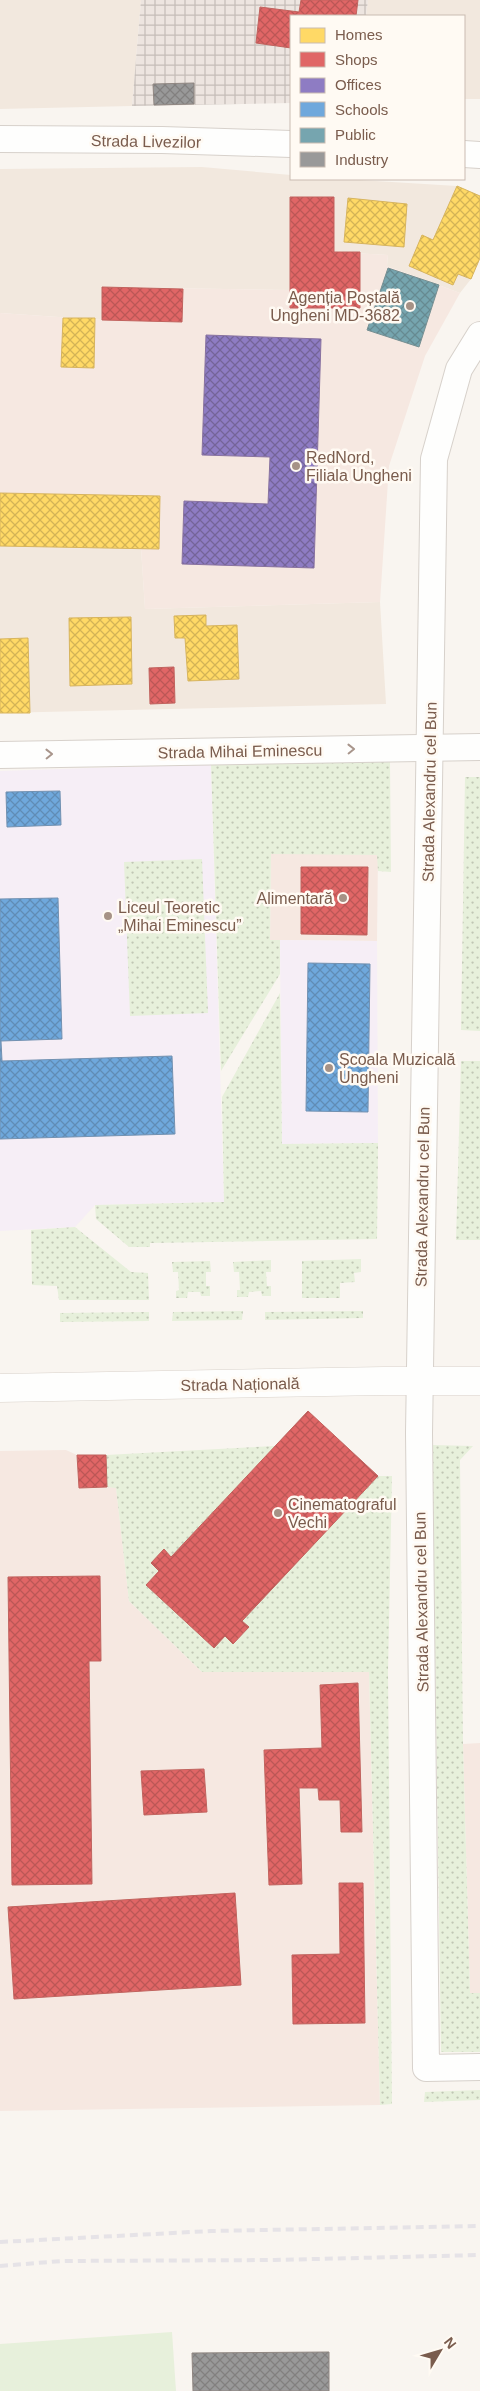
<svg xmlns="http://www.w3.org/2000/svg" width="480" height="2391" viewBox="0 0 480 2391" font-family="Arial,sans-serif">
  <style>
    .residential { fill: #f2e8de }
    .commercial { fill: #f6e8e1 }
    .industrial { fill: url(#industrial-grid) }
    .education { fill: #f6eef6 }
    .grass { fill: url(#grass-dots) }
    .park { fill: #e7f0db }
    .homes { fill: url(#homes-cross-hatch); stroke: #d7b45e }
    .shops { fill: url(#shops-cross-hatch); stroke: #c1635e }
    .offices { fill: url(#offices-cross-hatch); stroke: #8872a0 }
    .schools { fill: url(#schools-cross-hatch); stroke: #7291b1 }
    .public { fill: url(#public-cross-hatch); stroke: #778f92 }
    .industry { fill: url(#industry-cross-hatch); stroke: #908782 }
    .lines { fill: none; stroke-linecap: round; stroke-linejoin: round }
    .street-casing { stroke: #d7d1cb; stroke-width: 28 }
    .secondary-casing { stroke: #d9d2cb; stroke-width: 29 }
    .street { stroke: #fefefd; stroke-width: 26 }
    .secondary { stroke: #fefefd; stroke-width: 28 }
    .rail { stroke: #e6e3e7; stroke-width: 4; stroke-dasharray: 8 5; stroke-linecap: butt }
    .oneway { stroke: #a8958b }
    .poi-dot { fill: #a69286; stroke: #fffaf3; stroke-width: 2 }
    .labels { text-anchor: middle; stroke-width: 5; stroke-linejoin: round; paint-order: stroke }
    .street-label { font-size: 16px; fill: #7a5c4d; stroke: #fffaf3 }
    .poi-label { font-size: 16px; fill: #7a5c4d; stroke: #fffaf3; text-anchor: start }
  </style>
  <defs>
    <pattern id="industrial-grid" width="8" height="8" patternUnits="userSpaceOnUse" patternTransform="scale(1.25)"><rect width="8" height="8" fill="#ede5e0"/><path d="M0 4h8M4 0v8" fill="none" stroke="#c5bdb8"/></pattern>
    <pattern id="grass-dots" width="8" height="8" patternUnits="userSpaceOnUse" patternTransform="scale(1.25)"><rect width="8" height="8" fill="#e7f0db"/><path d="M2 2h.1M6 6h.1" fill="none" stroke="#c0c6b4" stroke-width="1.8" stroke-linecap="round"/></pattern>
    <pattern id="homes-cross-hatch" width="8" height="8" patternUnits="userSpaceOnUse" patternTransform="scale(1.25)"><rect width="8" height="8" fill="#ffd966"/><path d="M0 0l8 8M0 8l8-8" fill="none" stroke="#d3b356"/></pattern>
    <pattern id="shops-cross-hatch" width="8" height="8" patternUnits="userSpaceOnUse" patternTransform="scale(1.25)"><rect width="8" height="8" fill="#e06666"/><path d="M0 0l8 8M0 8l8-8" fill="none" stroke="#bb5756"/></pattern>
    <pattern id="offices-cross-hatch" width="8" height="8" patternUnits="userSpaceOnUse" patternTransform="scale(1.25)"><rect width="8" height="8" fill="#8e7cc3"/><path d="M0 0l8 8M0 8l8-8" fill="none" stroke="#746498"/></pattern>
    <pattern id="schools-cross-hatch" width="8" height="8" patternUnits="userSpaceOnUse" patternTransform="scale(1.25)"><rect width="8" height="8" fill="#6fa8dc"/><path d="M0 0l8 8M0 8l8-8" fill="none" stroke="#608cb5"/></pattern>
    <pattern id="public-cross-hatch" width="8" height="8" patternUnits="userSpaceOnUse" patternTransform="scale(1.25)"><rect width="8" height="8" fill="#76a5af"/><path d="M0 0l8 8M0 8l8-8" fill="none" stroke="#668a91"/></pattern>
    <pattern id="industry-cross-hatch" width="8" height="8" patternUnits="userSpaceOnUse" patternTransform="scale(1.25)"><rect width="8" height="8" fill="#999"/><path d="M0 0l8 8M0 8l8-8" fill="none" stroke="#82807f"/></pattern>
  </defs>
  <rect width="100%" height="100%" fill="#f9f5f0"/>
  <!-- residential -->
  <g class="residential">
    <polygon points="0,0 141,0 132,106 0,109"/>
    <polygon points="368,0 480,0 480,99 464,99 464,16 366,16"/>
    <polygon points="202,167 291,175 291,179 343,179 457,186 480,196 480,258 471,279 460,293 387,266 388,255 334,252 290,290 103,287 102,320 0,313 0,169"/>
    <polygon points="0,546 141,548 145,609 380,602 386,704 0,713"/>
  </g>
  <!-- commercial -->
  <g class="commercial">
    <polygon points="290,197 334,197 335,252 388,255 387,266 460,293 425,356 389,466 380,602 145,609 141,548 0,546 0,313 102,320 102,287 290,290"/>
    <polygon points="271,853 378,855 377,941 270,940"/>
    <polygon points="66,1450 77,1455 79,1488 116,1487 129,1601 202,1672 369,1672 380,2105 0,2111 0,1451"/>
    <polygon points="480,1743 480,1993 470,1993 463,1744"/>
  </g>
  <!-- industrial -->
  <polygon class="industrial" points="141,0 368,0 366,16 291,16 291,103 132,106"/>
  <!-- education -->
  <g class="education">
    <polygon points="211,764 224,1202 95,1205 75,1227 0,1231 0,771"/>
    <polygon points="280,940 377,941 378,1143 282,1144"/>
  </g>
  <!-- grass -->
  <g class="grass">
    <polygon points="390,762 391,872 378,871 377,855 271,854 270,940 280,940 280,974 221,1071 211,764"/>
    <polygon points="465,777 480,777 480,1031 461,1030"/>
    <polygon points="202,859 208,1013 130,1016 124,862"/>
    <polygon points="280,993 282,1144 378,1143 377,1239 150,1243 150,1247 129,1247 96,1219 95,1205 224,1202 222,1097"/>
    <polygon points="461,1061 480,1061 480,1240 456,1240"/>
    <polygon points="75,1227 131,1272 148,1273 149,1300 59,1300 57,1286 32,1285 31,1230"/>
    <polygon points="361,1259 361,1272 354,1273 355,1282 340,1283 340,1298 302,1298 302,1261"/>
    <polygon points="271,1260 271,1272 266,1272 267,1286 271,1286 271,1296 262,1296 261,1291 249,1292 248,1297 237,1297 237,1290 240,1290 239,1272 234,1272 233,1262"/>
    <polygon points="210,1261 211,1272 206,1272 206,1286 210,1286 210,1296 201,1296 200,1292 188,1292 187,1298 176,1298 176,1291 179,1290 178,1272 173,1272 172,1262"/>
    <polygon points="243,1311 242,1320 172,1321 173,1312"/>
    <polygon points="363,1311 363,1318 265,1320 265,1312"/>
    <polygon points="149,1312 149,1321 60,1322 60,1313"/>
    <polygon points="432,1445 473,1446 460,1460 463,1744 470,1993 480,1993 480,2052 441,2052"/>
    <polygon points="275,1446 171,1557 164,1550 151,1563 159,1571 146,1585 214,1648 225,1636 234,1644 249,1627 242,1621 378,1476 392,1476 388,1672 392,2104 380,2105 369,1672 202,1672 129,1601 116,1488 107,1487 106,1455"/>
    <polygon points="480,2090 480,2100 424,2102 425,2092"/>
  </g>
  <!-- park -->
  <polygon class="park" points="172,2332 176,2391 0,2391 0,2344"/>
  <!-- homes -->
  <g class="homes">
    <polygon points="457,186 480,196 480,258 471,279 458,274 453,285 409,266 422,235 433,240"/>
    <polygon points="348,198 407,204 404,247 344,242"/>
    <polygon points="63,318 95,318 94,368 61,367"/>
    <polygon points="0,493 160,496 159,549 0,546"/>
    <polygon points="206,615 206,626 237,625 239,679 188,681 185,638 175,638 174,616"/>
    <polygon points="131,617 132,684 70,686 69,618"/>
    <polygon points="28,638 30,713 0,713 0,639"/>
  </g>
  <!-- shops -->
  <g class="shops">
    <polygon points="301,0 358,0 356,16 291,16 291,48 256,43 260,7 299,12"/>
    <polygon points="290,197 334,197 334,252 360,252 360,308 290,308"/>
    <polygon points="102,287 183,289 182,322 102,320"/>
    <polygon points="174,667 175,703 150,704 149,668"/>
    <polygon points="301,867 368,867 367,935 301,934"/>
    <polygon points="308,1411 378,1476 242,1621 249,1627 233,1644 225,1636 214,1648 146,1585 159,1571 151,1563 164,1549 171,1557"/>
    <polygon points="77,1455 106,1455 107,1487 79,1488"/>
    <polygon points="100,1576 101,1661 89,1661 92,1884 12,1885 8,1577"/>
    <polygon points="358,1683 362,1832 341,1832 340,1800 319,1800 318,1788 299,1788 302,1884 269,1885 264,1750 322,1748 320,1685"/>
    <polygon points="204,1769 207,1812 144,1815 141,1771"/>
    <polygon points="339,1883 363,1883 365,2023 293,2024 292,1955 340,1954"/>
    <polygon points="235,1893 241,1985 14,1999 8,1907"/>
  </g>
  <!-- offices -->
  <polygon class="offices" points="206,335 321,339 314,568 182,564 184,501 268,504 270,457 202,455"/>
  <!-- schools -->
  <g class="schools">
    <polygon points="60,791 61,825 7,827 6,792"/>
    <polygon points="58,898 62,1039 1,1041 2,1061 172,1056 175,1134 0,1139 0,899"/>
    <polygon points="308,963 370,964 368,1112 306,1111"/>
  </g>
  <!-- public -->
  <polygon class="public" points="388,268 439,285 419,347 367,330"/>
  <!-- industry -->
  <g class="industry">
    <polygon points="194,83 194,104 154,105 153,84"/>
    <polygon points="329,2352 329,2391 193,2391 192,2353"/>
  </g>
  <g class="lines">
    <!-- street casing -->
    <g class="street-casing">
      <g id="street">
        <polyline points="0,139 162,140 291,144"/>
        <polyline points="464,154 480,155"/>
        <polyline points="480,335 459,369 434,459 419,1433 426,2068 480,2067"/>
        <polyline points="0,755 480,747"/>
      </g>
    </g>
    <!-- secondary casing -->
    <g class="secondary-casing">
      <polyline id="secondary" points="0,1388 384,1381 480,1381"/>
    </g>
    <!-- street -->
    <use href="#street" class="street"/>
    <!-- secondary -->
    <use href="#secondary" class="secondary"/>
    <!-- rail -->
    <g class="rail">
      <polyline points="0,2242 211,2231 480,2226"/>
      <polyline points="0,2266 62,2261 275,2260 480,2255"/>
    </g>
  </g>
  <!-- one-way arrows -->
  <defs><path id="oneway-chevron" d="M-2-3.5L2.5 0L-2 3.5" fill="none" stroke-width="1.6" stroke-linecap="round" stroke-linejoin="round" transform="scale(1.25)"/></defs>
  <g class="oneway">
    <use href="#oneway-chevron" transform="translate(351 749) rotate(-1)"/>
    <use href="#oneway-chevron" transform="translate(49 754) rotate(-1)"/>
  </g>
  <!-- markers -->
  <g class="poi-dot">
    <circle cx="410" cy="306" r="5"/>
    <circle cx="296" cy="466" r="5"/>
    <circle cx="343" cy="898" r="5"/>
    <circle cx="108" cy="916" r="5"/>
    <circle cx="329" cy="1068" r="5"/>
    <circle cx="278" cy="1513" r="5"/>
  </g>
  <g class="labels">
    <!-- street labels -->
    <g class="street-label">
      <text transform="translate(146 141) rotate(1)" y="6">Strada Livezilor</text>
      <text transform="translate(240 751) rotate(-1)" y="6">Strada Mihai Eminescu</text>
      <text transform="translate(429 792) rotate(-89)" y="6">Strada Alexandru cel Bun</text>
      <text transform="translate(422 1197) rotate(-89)" y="6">Strada Alexandru cel Bun</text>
      <text transform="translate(240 1384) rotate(-1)" y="6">Strada Națională</text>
      <text transform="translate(421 1602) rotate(-91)" y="6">Strada Alexandru cel Bun</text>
    </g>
    <!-- poi labels -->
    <g class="poi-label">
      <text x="400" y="303" text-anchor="end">Agenția Poștală<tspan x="400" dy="18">Ungheni MD-3682</tspan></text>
      <text x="306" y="463">RedNord,<tspan x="306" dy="18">Filiala Ungheni</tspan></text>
      <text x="333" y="904" text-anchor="end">Alimentară</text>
      <text x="118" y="913">Liceul Teoretic<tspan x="118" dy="18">„Mihai Eminescu”</tspan></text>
      <text x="339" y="1065">Școala Muzicală<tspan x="339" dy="18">Ungheni</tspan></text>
      <text x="288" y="1510">Cinematograful<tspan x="288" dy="18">Vechi</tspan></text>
    </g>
  </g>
  <!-- legend -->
  <rect x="290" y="15" width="175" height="165" fill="#fffaf3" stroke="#cabbb1"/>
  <rect x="300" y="28" width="25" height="15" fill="#ffd966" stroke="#cabbb1"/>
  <text x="335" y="40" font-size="15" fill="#7a5c4d">Homes</text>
  <rect x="300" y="52" width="25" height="15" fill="#e06666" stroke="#cabbb1"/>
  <text x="335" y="65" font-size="15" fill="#7a5c4d">Shops</text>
  <rect x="300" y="78" width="25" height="15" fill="#8e7cc3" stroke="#cabbb1"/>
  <text x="335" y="90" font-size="15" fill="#7a5c4d">Offices</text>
  <rect x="300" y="102" width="25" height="15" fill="#6fa8dc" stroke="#cabbb1"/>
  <text x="335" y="115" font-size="15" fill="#7a5c4d">Schools</text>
  <rect x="300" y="128" width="25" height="15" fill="#76a5af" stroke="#cabbb1"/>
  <text x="335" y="140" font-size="15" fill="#7a5c4d">Public</text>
  <rect x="300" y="152" width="25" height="15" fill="#999999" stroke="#cabbb1"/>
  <text x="335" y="165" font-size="15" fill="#7a5c4d">Industry</text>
  <!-- north arrow -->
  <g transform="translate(440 2351) rotate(52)" stroke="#fffaf3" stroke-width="4" paint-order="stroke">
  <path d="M0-4L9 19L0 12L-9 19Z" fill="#7a5c4d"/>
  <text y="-8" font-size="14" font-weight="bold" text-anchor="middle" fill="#7a5c4d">N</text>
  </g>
</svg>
